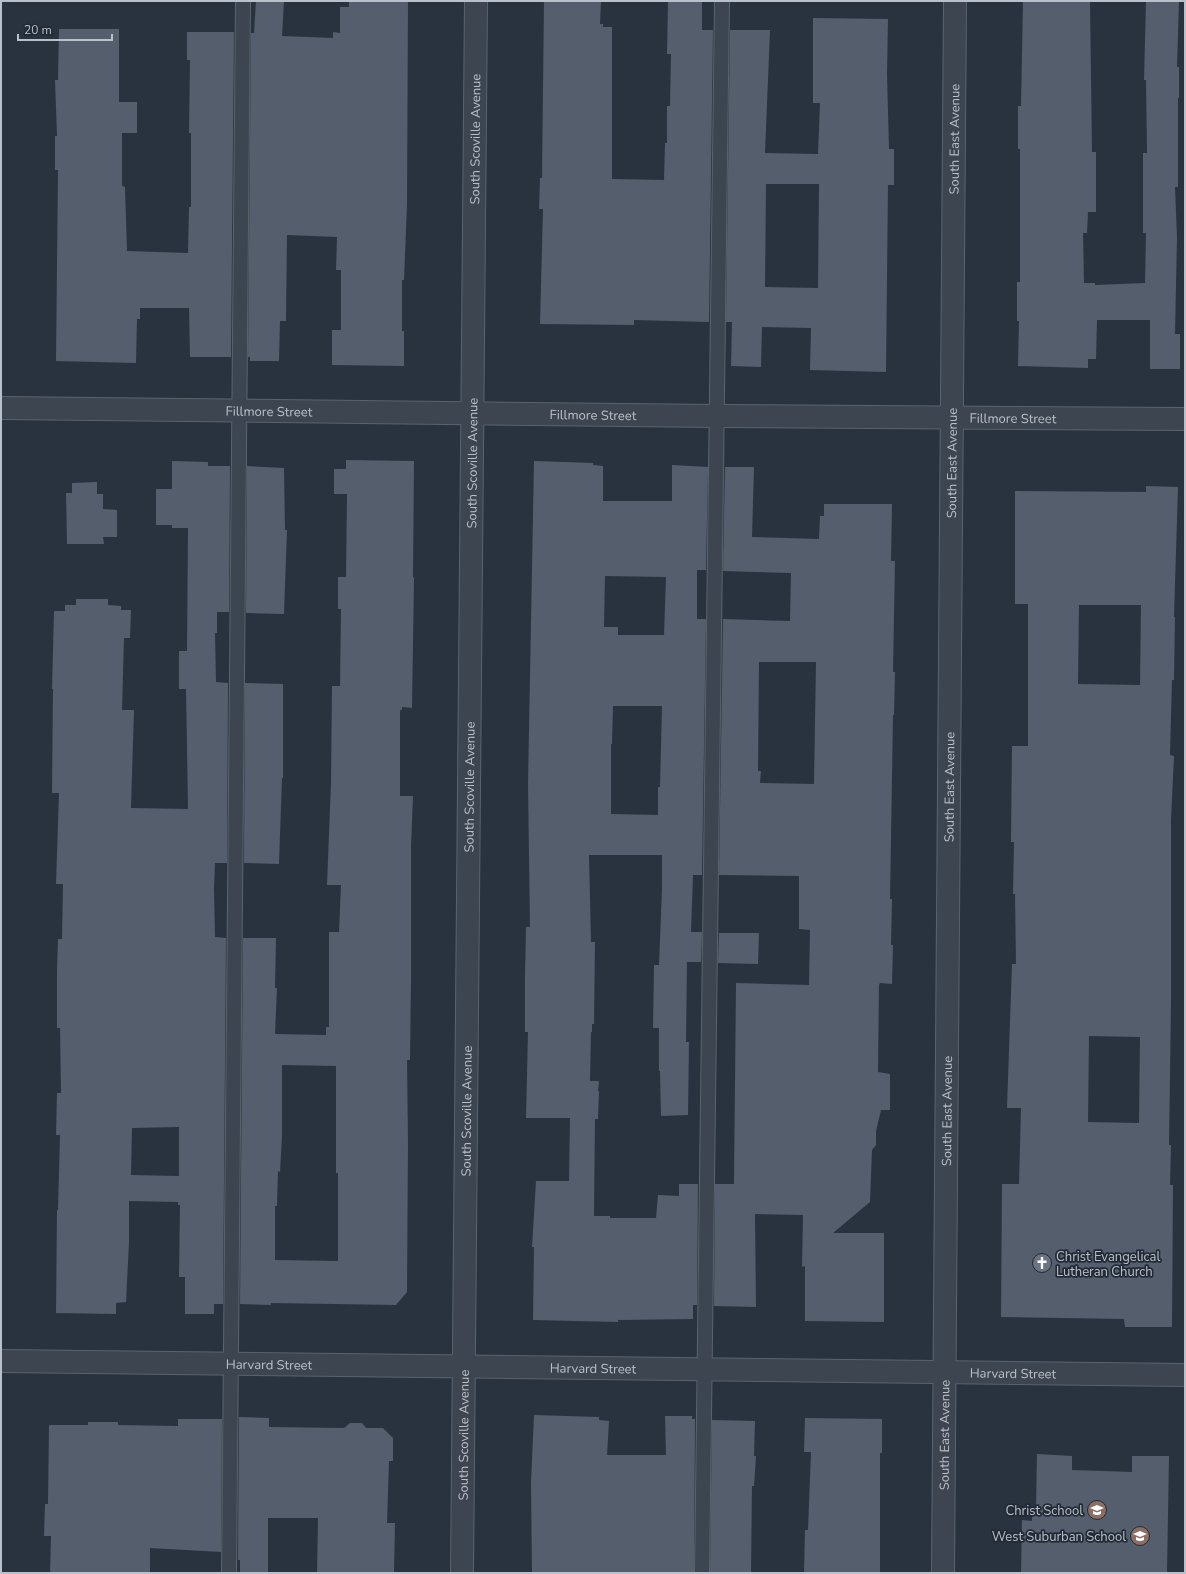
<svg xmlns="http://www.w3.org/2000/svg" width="1186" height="1574" viewBox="0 0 1186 1574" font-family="'Nunito Sans',sans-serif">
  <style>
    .building { fill: #545e6d; fill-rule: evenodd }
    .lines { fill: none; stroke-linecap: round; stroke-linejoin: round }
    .service-casing { stroke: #5b636d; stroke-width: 16 }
    .minor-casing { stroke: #5b636d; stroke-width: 24 }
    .service { stroke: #3d4550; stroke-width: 14 }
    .minor { stroke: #3d4550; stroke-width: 22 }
    .labels { text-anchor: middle; stroke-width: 3.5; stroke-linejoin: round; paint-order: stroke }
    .street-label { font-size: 13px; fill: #bac0ca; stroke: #212a35 }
    .poi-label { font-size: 13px; fill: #bac0ca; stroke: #212a35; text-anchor: end }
  </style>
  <rect width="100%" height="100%" fill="#293340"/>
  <!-- building -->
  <g class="building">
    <polygon points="256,1 284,1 282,36 333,38 333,32 340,33 340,7 349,7 349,1 408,1 407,205 404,280 402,280 402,331 404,331 404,366 332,365 332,330 341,330 341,270 336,270 337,237 287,235 286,321 280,321 279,361 250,361 250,357 248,357 251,33 254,33"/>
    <polygon points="544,1 601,1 600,24 603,24 603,27 612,27 612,179 664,180 665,143 667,143 667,106 670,106 671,54 667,54 668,1 702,1 702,30 713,30 709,322 634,320 634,325 540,324 543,209 539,209 540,178 542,178"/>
    <polygon points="1023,1 1090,1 1092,152 1096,152 1096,212 1088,212 1087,233 1083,233 1084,283 1095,283 1095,285 1145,283 1146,233 1143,233 1143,153 1147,153 1146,80 1144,80 1146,1 1179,1 1177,67 1179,67 1179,98 1178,98 1178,187 1175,187 1177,237 1175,334 1180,334 1180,369 1150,369 1150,320 1097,320 1096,359 1088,359 1088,368 1018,366 1019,321 1017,321 1017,282 1020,282 1020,149 1018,149 1018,106 1021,106"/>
    <path d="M813 18 888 19 887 74 889 149H894V185H888L886 372 810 370 811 328 762 327 761 367 731 366 732 322H726L730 30H770L765 153 818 154 820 103H813ZM766 184H819L818 288 765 287Z"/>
    <polygon points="59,29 119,29 119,102 137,102 137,133 122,133 122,186 125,187 127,251 188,253 189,207 191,207 191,133 189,133 190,60 187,60 187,32 234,32 231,357 190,357 189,308 140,308 140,319 137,319 136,363 56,361 58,170 55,170 55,136 57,136 55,80 58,80"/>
    <path d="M346 460 414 461 413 577 414 578 412 708 402 707V710H400V796H413L411 847V980L410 1060H407L408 1142 407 1292 396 1305 271 1303V1305L240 1304 243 938H276L275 988H277L275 1034 326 1035V1027H329V932H339L341 885H327L331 783 332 686H340L341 609H338V577H346L347 494H334V469H346ZM282 1065 336 1066V1173H338V1261L275 1260V1206H277L278 1171 280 1172 282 1136Z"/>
    <path d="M172 461 208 462V466H230L229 612H217V633H215L216 682 228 683 227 863H215L214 888 215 937 226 938 223 1304H214V1314H185V1277H179L180 1205H178V1202L129 1201V1242L126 1302 116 1303V1314L56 1313 57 1210H58L60 1135H56L57 1093H61L60 1028H57V970L58 939H62L63 884H56L59 793H52L53 689H52L54 611H65V605H76V599H108V605L121 606V610H131L130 638H124L122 710H134L131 808 188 809 186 689H179V651H187L188 528H172V525H156V489H172ZM179 1127V1176L131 1175 132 1128Z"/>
    <path d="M534 461 593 463V465L603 466V501H672V465L708 467 706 570H697V619H706L702 875H693L691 932H702L701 962H687L686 1042H689L688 1115 661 1116 660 1071H659V1028H653L654 965H659L662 889V855H589L591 942H595L594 1024H592V1032H591L590 1081H599L598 1091H599L598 1119H595L594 1216H610V1218H656L658 1195 679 1196V1184H698L697 1305H693V1319L618 1320V1322L533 1320 534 1247H532L536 1181H569L570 1118H526L528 1032H525V977L526 927H530L528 784ZM605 576 666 577 664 635H618V627H604ZM613 706H662L660 787H658V815L611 814V744H612Z"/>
    <polygon points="247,466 284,468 285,530 287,530 284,614 246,613"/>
    <path d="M725 467H754L752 537 819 539 820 516H824V504H892L891 561H895L893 672H895L894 715H893L890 899H892L891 945H893L892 984 880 983 879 985 878 1072 890 1074V1110H881L876 1131V1145L872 1150 870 1202 833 1233H884V1322L805 1321V1266L802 1267 803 1215 755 1214 756 1307 714 1306 715 1184H734L736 983 809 985 810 930 799 929V876L719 875 723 619 790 621 791 573 723 571ZM759 662H816L814 784 760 783 761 771H758Z"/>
    <polygon points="97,482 97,494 103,494 103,509 117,510 117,537 103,537 104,544 67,544 66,493 72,493 72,483"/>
    <path d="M1146 486 1178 487 1174 617H1175L1174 680H1172L1170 755 1174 756 1171 820V1002L1169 1145H1171L1170 1185H1173L1172 1327H1125L1124 1319 1001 1317 1002 1184H1019L1021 1108H1007L1012 964H1016L1015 894H1013L1014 842H1011L1012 746H1028V604H1015V491L1146 492ZM1079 605H1141L1140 685 1078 684ZM1089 1036 1140 1037 1139 1123 1088 1122Z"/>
    <polygon points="245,683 283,684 283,778 282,778 279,864 244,863"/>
    <polygon points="719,933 759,933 758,964 718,963"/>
    <polygon points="534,1415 599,1417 599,1420 609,1421 607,1455 666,1455 665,1416 692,1416 692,1419 695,1419 694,1573 532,1573 531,1483"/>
    <polygon points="239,1417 269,1418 269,1427 344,1428 350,1423 362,1423 366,1428 383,1428 393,1438 393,1461 389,1461 387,1523 395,1523 394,1573 317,1573 318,1518 268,1518 268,1573 240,1573 240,1560 238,1560 238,1553"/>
    <polygon points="805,1418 882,1419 882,1453 880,1453 880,1573 804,1573 805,1530 808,1530 811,1452 804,1452"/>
    <polygon points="178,1419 222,1419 221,1552 150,1548 150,1573 50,1573 51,1536 44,1536 45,1504 48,1504 49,1425 88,1425 88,1422 118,1422 118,1425 178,1426"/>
    <polygon points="712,1420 755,1421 754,1456 756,1456 754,1486 752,1486 751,1573 710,1573"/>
    <polygon points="1037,1454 1072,1456 1072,1470 1132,1472 1132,1456 1169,1456 1167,1573 1021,1573 1022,1520 1032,1521 1032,1507 1036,1507"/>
  </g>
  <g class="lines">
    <!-- service casing -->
    <g class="service-casing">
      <g id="service">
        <polyline points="229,1573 243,1"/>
        <polyline points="702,1573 722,1"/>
      </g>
    </g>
    <!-- minor casing -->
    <g class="minor-casing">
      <g id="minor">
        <path id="s1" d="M1 408 717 416 1185 419"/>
        <path id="s2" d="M1 1361 1185 1375"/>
        <path id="s3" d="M462 1573 476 1"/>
        <path id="s4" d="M943 1573 955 1"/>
      </g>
    </g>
    <!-- service -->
    <use href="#service" class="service"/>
    <!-- minor -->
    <use href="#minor" class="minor"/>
  </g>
  <!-- icons -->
  <defs>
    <g id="church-disc" transform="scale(1)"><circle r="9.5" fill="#6b7280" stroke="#212a35"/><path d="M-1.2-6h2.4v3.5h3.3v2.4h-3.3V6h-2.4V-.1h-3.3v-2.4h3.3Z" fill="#fff"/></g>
    <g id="school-disc" transform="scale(1)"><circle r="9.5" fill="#8d6e63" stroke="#212a35"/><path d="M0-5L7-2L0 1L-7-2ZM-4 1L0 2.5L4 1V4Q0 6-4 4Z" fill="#fff"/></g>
  </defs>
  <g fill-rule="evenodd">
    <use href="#church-disc" x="1042" y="1263"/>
    <use href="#school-disc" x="1097" y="1510"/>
    <use href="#school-disc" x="1140" y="1536"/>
  </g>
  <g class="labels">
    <!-- street labels -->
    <g class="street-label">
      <text dy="5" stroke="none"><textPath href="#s3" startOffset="1434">South Scoville Avenue</textPath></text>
      <text dy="5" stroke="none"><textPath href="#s4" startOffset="1434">South East Avenue</textPath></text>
      <text dy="5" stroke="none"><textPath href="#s1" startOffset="268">Fillmore Street</textPath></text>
      <text dy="5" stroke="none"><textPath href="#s1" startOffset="592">Fillmore Street</textPath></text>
      <text dy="5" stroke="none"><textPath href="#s1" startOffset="1012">Fillmore Street</textPath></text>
      <text dy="5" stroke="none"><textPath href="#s3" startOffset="1110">South Scoville Avenue</textPath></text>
      <text dy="5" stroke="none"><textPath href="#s4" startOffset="1110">South East Avenue</textPath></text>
      <text dy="5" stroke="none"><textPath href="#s3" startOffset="786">South Scoville Avenue</textPath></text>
      <text dy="5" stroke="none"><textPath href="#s4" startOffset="786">South East Avenue</textPath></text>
      <text dy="5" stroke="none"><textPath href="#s3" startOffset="462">South Scoville Avenue</textPath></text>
      <text dy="5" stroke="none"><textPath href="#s4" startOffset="462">South East Avenue</textPath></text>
      <text dy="5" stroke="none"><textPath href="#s2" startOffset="268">Harvard Street</textPath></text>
      <text dy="5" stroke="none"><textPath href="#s2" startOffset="592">Harvard Street</textPath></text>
      <text dy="5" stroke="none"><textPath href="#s2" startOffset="1012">Harvard Street</textPath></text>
      <text dy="5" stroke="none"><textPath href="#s3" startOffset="138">South Scoville Avenue</textPath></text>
      <text dy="5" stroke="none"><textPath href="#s4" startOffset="138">South East Avenue</textPath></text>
    </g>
    <!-- poi labels -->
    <g class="poi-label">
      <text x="1056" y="1261" text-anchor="start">Christ Evangelical<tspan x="1056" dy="15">Lutheran Church</tspan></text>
      <text x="1083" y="1515">Christ School</text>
      <text x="1126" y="1541">West Suburban School</text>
    </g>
  </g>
  <!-- border -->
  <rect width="1186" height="1574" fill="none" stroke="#bac0ca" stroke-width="4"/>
  <!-- scale -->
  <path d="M18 34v6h94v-6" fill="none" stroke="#bac0ca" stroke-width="2"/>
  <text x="24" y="34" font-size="12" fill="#bac0ca" stroke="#212a35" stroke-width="3" paint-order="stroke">20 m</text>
</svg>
